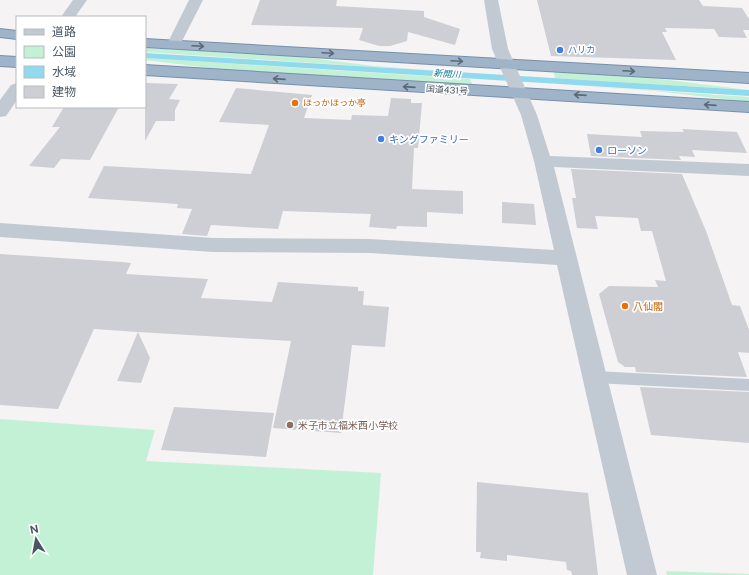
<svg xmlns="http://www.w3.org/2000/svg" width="749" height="575" viewBox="0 0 749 575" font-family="'Public Sans','Noto Sans JP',sans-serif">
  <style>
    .green { fill: #c3f1d5 }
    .water { fill: #90daee }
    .building { fill: #cdcfd5 }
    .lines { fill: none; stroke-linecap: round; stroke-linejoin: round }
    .trunk-casing { stroke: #7690ad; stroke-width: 2 }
    .service { fill: #c1cad2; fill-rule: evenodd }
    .minor { fill: #c1cad2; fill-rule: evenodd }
    .trunk { fill: #9fb4c9; fill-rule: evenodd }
    .oneway { stroke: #5b6976 }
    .shop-dot { fill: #3f7fe0; stroke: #fff; stroke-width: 1.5 }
    .food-dot { fill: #e8710a; stroke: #fff; stroke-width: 1.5 }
    .education-dot { fill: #8d6e63; stroke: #fff; stroke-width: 1.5 }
    .labels { text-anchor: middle; stroke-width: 3.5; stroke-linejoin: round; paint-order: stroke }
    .far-shop-label { font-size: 9px; fill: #366cbe; stroke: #fff; text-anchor: start }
    .far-water-label { font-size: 9px; font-style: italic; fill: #0c7c9b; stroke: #fff }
    .far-street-label { font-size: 9px; fill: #4a5661; stroke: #fff }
    .far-food-label { font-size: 9px; fill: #c56008; stroke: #fff; text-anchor: start }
    .shop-label { font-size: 10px; fill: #366cbe; stroke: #fff; text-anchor: start }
    .food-label { font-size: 10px; fill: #c56008; stroke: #fff; text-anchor: start }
    .education-label { font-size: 10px; fill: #785e54; stroke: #fff; text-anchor: start }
  </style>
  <rect width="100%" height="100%" fill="#f5f3f3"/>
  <!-- green -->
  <g class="green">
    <polygon points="145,48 295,56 374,66 467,73 145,52"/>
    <polygon points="145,58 470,79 473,85 217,69 145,60"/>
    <polygon points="554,72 644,77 749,90 555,78"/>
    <polygon points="556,84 749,97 749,102 655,91"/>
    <polygon points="0,419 155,430 146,461 381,473 373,575 0,575"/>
    <polygon points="666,571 749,574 749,575 667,575"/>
  </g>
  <!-- water -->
  <polygon class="water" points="145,53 749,90 749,96 145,58"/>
  <!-- building -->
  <g class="building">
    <polygon points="260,0 337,0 336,6 424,11 424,17 460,29 455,45 408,32 407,41 390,46 379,46 359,40 363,28 251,25"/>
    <polygon points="537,0 699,0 703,6 742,8 749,19 749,30 743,30 747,38 719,37 714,29 665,28 667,32 662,32 676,60 551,56"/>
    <polygon points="145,83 178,84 169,99 180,100 175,110 175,121 156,121 145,141"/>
    <polygon points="236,88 312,95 304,118 351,120 352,115 388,116 391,98 411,99 411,103 422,103 418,148 414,148 412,189 463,191 463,214 427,212 427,227 397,226 396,229 369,227 371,214 283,211 278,229 211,225 207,236 182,234 192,209 177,208 178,204 88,198 104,166 251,174 269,125 219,122"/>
    <polygon points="64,107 119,107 90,160 61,159 54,168 29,166 60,127 52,127"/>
    <polygon points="682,129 737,132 747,153 692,150 695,157 679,156 681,160 591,156 587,134 642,137 640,131 684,132"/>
    <polygon points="571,169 682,174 706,231 732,305 740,306 749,330 749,353 738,352 747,377 636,372 635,367 625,367 618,362 599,294 609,286 658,287 655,280 666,281 652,231 641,231 638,218 595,216 598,229 577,228 572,198 576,198"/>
    <polygon points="502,202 534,204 536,225 502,223"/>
    <polygon points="0,254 122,262 131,263 126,274 208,279 201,298 272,302 278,282 358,287 358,291 364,291 363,305 389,307 385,347 352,345 341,433 273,428 291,341 138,332 150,358 141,383 117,381 138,332 94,329 58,409 0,405"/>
    <polygon points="640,387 749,392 749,443 651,435"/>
    <polygon points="174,407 274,413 266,457 161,450"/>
    <polygon points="477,482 588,493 598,575 572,575 571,571 567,570 566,562 507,555 507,561 480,558 481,552 476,552"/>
  </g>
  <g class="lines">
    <!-- trunk casing -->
    <g class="trunk-casing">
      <g id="trunk">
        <polygon points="0,29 17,31 17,39 0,37"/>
        <polygon points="145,39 749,73 749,83 145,47"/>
        <polygon points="0,56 17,57 17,67 0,66"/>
        <polygon points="145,65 749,102 749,112 145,75"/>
      </g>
    </g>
    <!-- service -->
    <polygon class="service" points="595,371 749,379 749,391 595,383 590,381 588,377 590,373"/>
    <!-- minor -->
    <g class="minor">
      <polygon points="73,0 87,0 75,17 61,17"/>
      <polygon points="189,0 203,0 179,47 169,47 167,44"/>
      <polygon points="484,0 498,0 508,49 537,115 550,156 749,164 749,176 554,167 657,575 627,575 557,265 370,253 213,252 0,237 0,223 213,238 370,239 554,250 534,161 521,115 492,49"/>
      <polygon points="17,83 17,100 6,116 0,117 0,100 11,85"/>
    </g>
    <!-- trunk -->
    <use href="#trunk" class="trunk"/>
  </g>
  <!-- one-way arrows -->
  <defs><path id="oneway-shaft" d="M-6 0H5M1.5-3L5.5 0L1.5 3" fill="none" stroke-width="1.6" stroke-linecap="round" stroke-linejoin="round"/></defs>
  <g class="oneway">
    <use href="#oneway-shaft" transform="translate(198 46) rotate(3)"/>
    <use href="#oneway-shaft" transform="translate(328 53) rotate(3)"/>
    <use href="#oneway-shaft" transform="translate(457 61) rotate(3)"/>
    <use href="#oneway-shaft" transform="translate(629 71) rotate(3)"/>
    <use href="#oneway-shaft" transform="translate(279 79) rotate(-176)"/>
    <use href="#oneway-shaft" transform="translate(409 87) rotate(-176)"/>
    <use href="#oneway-shaft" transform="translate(580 95) rotate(-176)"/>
    <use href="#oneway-shaft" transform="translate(710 105) rotate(-176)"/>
  </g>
  <!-- markers -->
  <g class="shop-dot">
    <circle cx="560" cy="50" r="4"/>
    <circle cx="381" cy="139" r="4"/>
    <circle cx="599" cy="150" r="4"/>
  </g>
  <g class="food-dot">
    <circle cx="295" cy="103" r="4"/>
    <circle cx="625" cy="306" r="4"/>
  </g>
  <circle class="education-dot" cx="290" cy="425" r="4"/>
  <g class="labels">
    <!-- far-shop labels -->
    <g class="far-shop-label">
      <text x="568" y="53">ハリカ</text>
    </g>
    <!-- far-water labels -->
    <g class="far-water-label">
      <text transform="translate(447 74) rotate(4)" y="3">新開川</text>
    </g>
    <!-- far-street labels -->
    <g class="far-street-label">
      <text transform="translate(447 90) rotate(4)" y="3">国道431号</text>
    </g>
    <!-- far-food labels -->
    <g class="far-food-label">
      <text x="303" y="106">ほっかほっか亭</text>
    </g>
    <!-- shop labels -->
    <g class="shop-label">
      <text x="389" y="143">キングファミリー</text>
      <text x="607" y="154">ローソン</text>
    </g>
    <!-- food labels -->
    <g class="food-label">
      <text x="633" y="310">八仙閣</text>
    </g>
    <!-- education labels -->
    <g class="education-label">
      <text x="298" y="429">米子市立福米西小学校</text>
    </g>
  </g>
  <!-- legend -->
  <rect x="16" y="16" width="130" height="92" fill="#ffffff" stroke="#b7bbc0"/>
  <rect x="24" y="29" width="20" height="6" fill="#c1cad2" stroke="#b7bbc0"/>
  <text x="52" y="36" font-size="12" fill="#4a5661">道路</text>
  <rect x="24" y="46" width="20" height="12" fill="#c3f1d5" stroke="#b7bbc0"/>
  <text x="52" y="56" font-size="12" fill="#4a5661">公園</text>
  <rect x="24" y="66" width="20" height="12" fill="#90daee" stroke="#b7bbc0"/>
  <text x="52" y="76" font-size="12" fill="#4a5661">水域</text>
  <rect x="24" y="86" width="20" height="12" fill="#cdcfd5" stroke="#b7bbc0"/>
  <text x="52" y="96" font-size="12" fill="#4a5661">建物</text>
  <!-- north arrow -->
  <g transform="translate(36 539) rotate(349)" stroke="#ffffff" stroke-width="3" paint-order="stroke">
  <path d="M0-3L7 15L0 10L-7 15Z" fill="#4a5661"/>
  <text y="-6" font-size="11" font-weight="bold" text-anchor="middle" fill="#4a5661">N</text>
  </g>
</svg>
